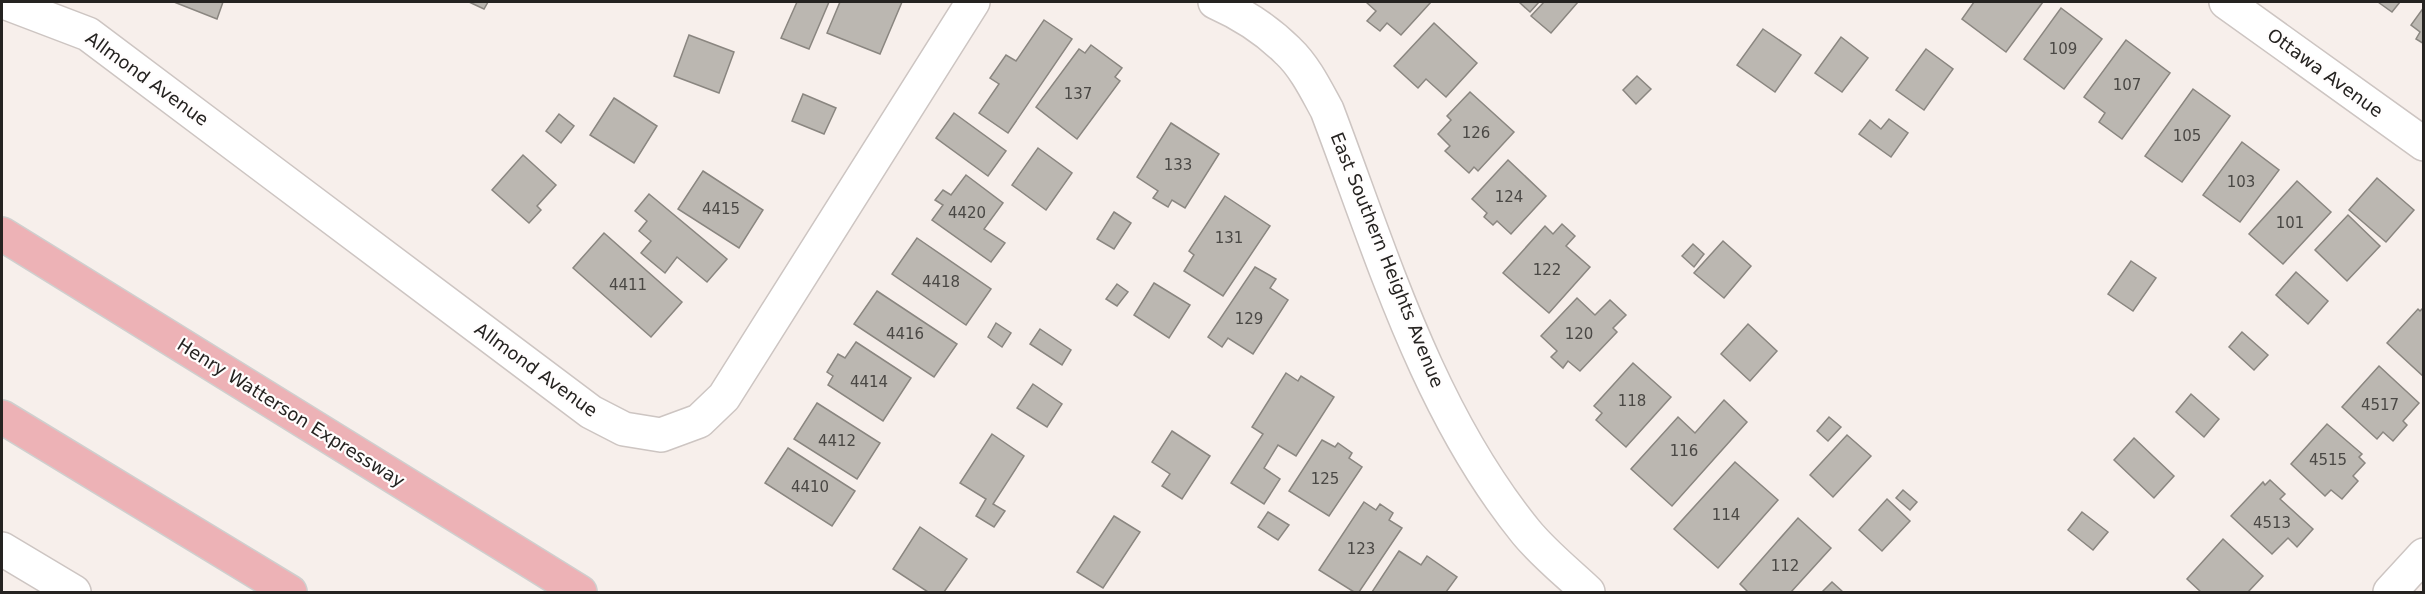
<svg xmlns="http://www.w3.org/2000/svg" width="2425" height="594" viewBox="0 0 2425 594" font-family="'DejaVu Sans',sans-serif">
  <style>
    .building { fill: #bbb7b1; stroke: #8a8680; stroke-width: 1.5 }
    .lines { fill: none; stroke-linecap: round; stroke-linejoin: round }
    .minor-casing { stroke: #cdc5c2; stroke-width: 36 }
    .motorway-casing { stroke: #cfcfce; stroke-width: 36 }
    .minor { stroke: #fff; stroke-width: 33 }
    .motorway { stroke: #edb2b6; stroke-width: 33 }
    .labels { text-anchor: middle; stroke-width: 4.5; stroke-linejoin: round; paint-order: stroke }
    .number-label { font-size: 15px; fill: #4a4845 }
    .street-label { font-size: 18px; fill: #252321; stroke: #fffdfd }
  </style>
  <rect width="100%" height="100%" fill="#f7efeb"/>
  <!-- building -->
  <g class="building">
    <polygon points="174,2 223,2 217,19"/>
    <polygon points="469,2 488,2 484,9"/>
    <polygon points="797,2 829,2 809,49 781,38"/>
    <polygon points="840,2 902,2 880,54 827,33"/>
    <polygon points="1366,2 1431,2 1401,35 1387,23 1380,31 1367,21 1376,11"/>
    <polygon points="1519,2 1539,2 1530,12"/>
    <polygon points="1544,2 1578,2 1551,33 1531,16"/>
    <polygon points="1974,2 2043,2 2006,52 1962,19"/>
    <polygon points="2378,2 2400,2 2392,12"/>
    <polygon points="2424,7 2424,44 2416,39 2420,32 2411,25"/>
    <polygon points="2061,8 2102,39 2064,89 2024,59"/>
    <polygon points="1044,20 1072,39 1008,133 979,113 999,84 990,78 1006,55 1016,61"/>
    <polygon points="1434,23 1477,63 1446,97 1426,79 1418,88 1394,66"/>
    <polygon points="1763,29 1801,55 1775,92 1737,65"/>
    <polygon points="689,35 734,52 719,93 674,76"/>
    <polygon points="1841,37 1868,58 1842,92 1815,73"/>
    <polygon points="2126,40 2170,73 2122,139 2099,122 2105,113 2084,97"/>
    <polygon points="1091,45 1122,68 1115,77 1120,81 1077,139 1036,107 1079,49 1085,53"/>
    <polygon points="1926,49 1953,69 1924,110 1896,90"/>
    <polygon points="1637,76 1651,89 1636,104 1623,90"/>
    <polygon points="2193,89 2230,116 2182,182 2145,156"/>
    <polygon points="1470,92 1514,132 1478,171 1474,167 1469,173 1445,151 1450,146 1438,134 1451,120 1447,116"/>
    <polygon points="803,94 836,108 824,134 792,121"/>
    <polygon points="614,98 657,126 634,163 590,135"/>
    <polygon points="954,113 1006,151 988,176 936,138"/>
    <polygon points="559,114 574,126 561,143 546,131"/>
    <polygon points="1889,119 1908,133 1891,157 1859,134 1870,120 1881,129"/>
    <polygon points="1171,123 1219,154 1185,208 1172,200 1168,207 1153,198 1158,191 1137,177"/>
    <polygon points="2242,142 2279,170 2240,222 2203,195"/>
    <polygon points="1038,148 1072,173 1046,210 1012,185"/>
    <polygon points="523,155 556,185 537,206 541,210 529,223 492,190"/>
    <polygon points="1508,160 1546,196 1511,234 1497,221 1493,225 1484,217 1487,213 1472,199"/>
    <polygon points="703,171 763,210 739,248 678,209"/>
    <polygon points="966,175 1003,203 984,229 1005,243 991,262 932,220 943,205 935,200 943,190 951,195"/>
    <polygon points="2377,178 2414,210 2386,242 2349,210"/>
    <polygon points="2297,181 2331,212 2283,264 2249,234"/>
    <polygon points="649,194 727,259 707,282 677,257 665,273 641,253 651,241 639,231 647,221 635,211"/>
    <polygon points="1225,196 1270,226 1223,296 1184,271 1194,255 1189,251"/>
    <polygon points="1114,212 1131,223 1114,249 1097,239"/>
    <polygon points="2348,215 2380,246 2347,281 2315,250"/>
    <polygon points="1562,224 1575,236 1566,246 1590,267 1549,313 1503,273 1545,226 1553,234"/>
    <polygon points="604,233 682,302 651,337 573,268"/>
    <polygon points="917,238 991,289 966,325 892,274"/>
    <polygon points="1723,241 1751,266 1724,298 1694,273"/>
    <polygon points="1693,244 1704,254 1694,267 1682,256"/>
    <polygon points="2131,261 2156,278 2133,311 2108,294"/>
    <polygon points="1255,267 1276,279 1270,288 1288,300 1253,354 1228,338 1222,347 1208,337"/>
    <polygon points="2296,272 2328,301 2308,324 2276,295"/>
    <polygon points="1154,283 1190,305 1169,338 1134,315"/>
    <polygon points="1117,284 1128,292 1117,306 1106,299"/>
    <polygon points="877,291 957,344 934,377 854,324"/>
    <polygon points="1577,298 1595,315 1610,300 1626,315 1613,328 1617,332 1580,371 1568,361 1563,368 1551,357 1557,351 1541,336"/>
    <polygon points="2424,307 2424,377 2387,343 2418,309 2420,311"/>
    <polygon points="996,323 1011,333 1002,347 988,337"/>
    <polygon points="1748,324 1777,351 1750,381 1721,354"/>
    <polygon points="1040,329 1071,350 1062,365 1030,344"/>
    <polygon points="2242,332 2268,355 2254,370 2229,347"/>
    <polygon points="856,342 911,378 883,421 828,385 833,376 827,372 838,354 845,358"/>
    <polygon points="1633,363 1671,397 1626,447 1596,420 1602,413 1594,406"/>
    <polygon points="2379,366 2419,403 2403,421 2407,425 2393,441 2383,432 2377,439 2342,407"/>
    <polygon points="1286,373 1298,381 1301,376 1334,397 1296,456 1278,445 1264,468 1280,479 1264,504 1231,483 1263,434 1252,427"/>
    <polygon points="1033,384 1062,404 1047,427 1017,408"/>
    <polygon points="2191,394 2219,419 2204,437 2176,412"/>
    <polygon points="1724,400 1747,422 1672,506 1631,469 1678,417 1695,433"/>
    <polygon points="817,403 880,443 857,479 794,439"/>
    <polygon points="1829,417 1841,427 1828,441 1817,431"/>
    <polygon points="2327,424 2362,454 2359,457 2365,463 2353,476 2358,481 2342,499 2331,490 2325,496 2291,464"/>
    <polygon points="1172,431 1210,456 1182,499 1162,486 1170,474 1152,462"/>
    <polygon points="992,434 1024,456 993,504 1005,511 994,527 976,516 986,499 960,483"/>
    <polygon points="1847,435 1871,456 1833,497 1810,475"/>
    <polygon points="2134,438 2174,476 2154,498 2114,460"/>
    <polygon points="1322,440 1335,447 1338,443 1352,453 1349,458 1362,467 1329,516 1289,491"/>
    <polygon points="788,448 855,491 832,526 765,483"/>
    <polygon points="1735,462 1778,500 1718,568 1674,529"/>
    <polygon points="2270,480 2285,494 2280,499 2313,529 2297,547 2288,538 2272,554 2231,516 2263,482 2265,485"/>
    <polygon points="1903,490 1917,502 1910,510 1896,498"/>
    <polygon points="1887,499 1910,521 1882,551 1859,530"/>
    <polygon points="1364,502 1376,510 1380,504 1393,513 1389,520 1402,528 1359,592 1354,592 1319,570"/>
    <polygon points="1268,512 1289,525 1278,540 1258,527"/>
    <polygon points="2082,512 2108,532 2093,550 2068,530"/>
    <polygon points="1114,516 1140,532 1103,588 1077,572"/>
    <polygon points="1798,518 1831,548 1791,592 1746,592 1747,591 1740,584"/>
    <polygon points="920,527 967,559 944,592 928,592 893,569"/>
    <polygon points="2223,539 2263,576 2248,592 2201,592 2187,579"/>
    <polygon points="1399,551 1421,565 1427,556 1457,577 1446,592 1372,592"/>
    <polygon points="1832,582 1843,592 1822,592"/>
  </g>
  <g class="lines">
    <!-- minor casing -->
    <g class="minor-casing">
      <g id="minor">
        <polyline points="4,2 88,34 591,412 624,429 661,435 699,421 724,397 973,2"/>
        <path d="M1215 2C1242 14 1267 30 1288 51 1305 67 1316 90 1327 110 1382 255 1427 410 1526 532 1544 554 1568 573 1588 592"/>
        <polyline points="2226,2 2424,144"/>
        <polyline points="2,549 74,592"/>
        <polyline points="2390,592 2424,555"/>
      </g>
    </g>
    <!-- motorway casing -->
    <g class="motorway-casing">
      <g id="motorway">
        <polyline points="2,234 580,592"/>
        <polyline points="2,417 290,592"/>
      </g>
    </g>
    <!-- minor -->
    <use href="#minor" class="minor"/>
    <!-- motorway -->
    <use href="#motorway" class="motorway"/>
  </g>
  <g class="labels">
    <!-- number labels -->
    <g class="number-label">
      <text x="2063" y="54">109</text>
      <text x="2127" y="90">107</text>
      <text x="1078" y="99">137</text>
      <text x="1476" y="138">126</text>
      <text x="2187" y="141">105</text>
      <text x="1178" y="170">133</text>
      <text x="2241" y="187">103</text>
      <text x="1509" y="202">124</text>
      <text x="721" y="214">4415</text>
      <text x="967" y="218">4420</text>
      <text x="2290" y="228">101</text>
      <text x="1229" y="243">131</text>
      <text x="1547" y="275">122</text>
      <text x="941" y="287">4418</text>
      <text x="628" y="290">4411</text>
      <text x="1249" y="324">129</text>
      <text x="905" y="339">4416</text>
      <text x="1579" y="339">120</text>
      <text x="869" y="387">4414</text>
      <text x="1632" y="406">118</text>
      <text x="2380" y="410">4517</text>
      <text x="837" y="446">4412</text>
      <text x="1684" y="456">116</text>
      <text x="2328" y="465">4515</text>
      <text x="1325" y="484">125</text>
      <text x="810" y="492">4410</text>
      <text x="1726" y="520">114</text>
      <text x="2272" y="528">4513</text>
      <text x="1361" y="554">123</text>
      <text x="1785" y="571">112</text>
    </g>
    <!-- street labels -->
    <g class="street-label">
      <text transform="translate(2325 73) rotate(36)" y="6">Ottawa Avenue</text>
      <text transform="translate(147 79) rotate(36)" y="6">Allmond Avenue</text>
      <text transform="translate(1387 260) rotate(68)" y="6">East Southern Heights Avenue</text>
      <text transform="translate(536 370) rotate(36)" y="6">Allmond Avenue</text>
      <text transform="translate(291 413) rotate(32)" y="6">Henry Watterson Expressway</text>
    </g>
  </g>
  <!-- border -->
  <rect width="2425" height="594" fill="none" stroke="#252321" stroke-width="6"/>
</svg>
